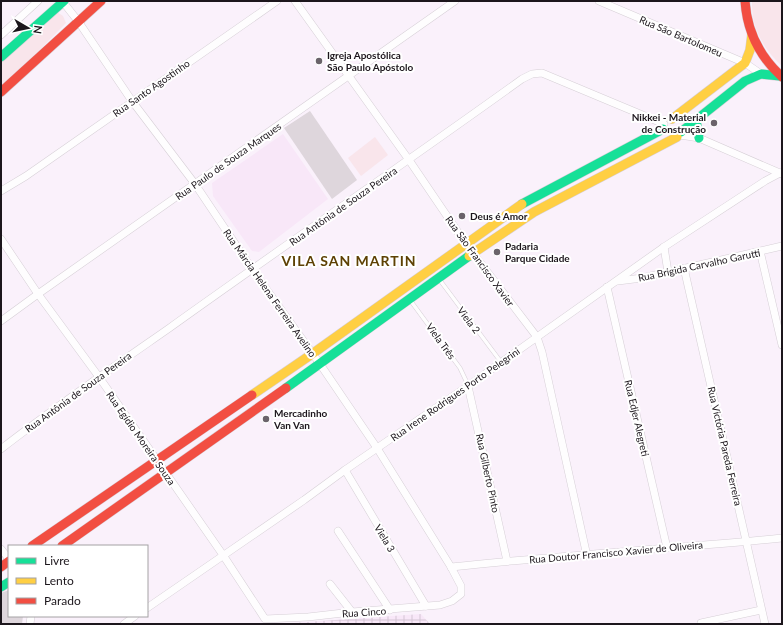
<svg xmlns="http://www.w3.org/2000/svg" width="783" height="625" viewBox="0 0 783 625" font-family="Lato,sans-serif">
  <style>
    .built { fill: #f8e7f8 }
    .industrial { fill: url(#industrial-grid) }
    .green { fill: #f9e5eb }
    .building { fill: #ded6dc }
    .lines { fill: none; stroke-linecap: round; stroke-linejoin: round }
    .lane-casing { stroke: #d6cfd6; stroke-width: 4.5 }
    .street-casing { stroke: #d6cfd6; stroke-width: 8 }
    .fast-casing { stroke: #d6cfd6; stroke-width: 10 }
    .slow-casing { stroke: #d6cfd6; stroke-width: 10 }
    .jam-casing { stroke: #d6cfd6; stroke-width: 10 }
    .lane { stroke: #fefdfe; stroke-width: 3.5 }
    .street { stroke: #fefdfe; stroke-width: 7 }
    .fast { stroke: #16e098; stroke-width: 9 }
    .slow { stroke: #ffcf43; stroke-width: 9 }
    .jam { stroke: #f24e42; stroke-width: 9 }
    .poi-dot { fill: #6a636a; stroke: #fff; stroke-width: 1.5 }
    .labels { text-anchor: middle; stroke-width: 4; stroke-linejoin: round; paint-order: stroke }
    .street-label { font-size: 10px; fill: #1c161c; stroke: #fff }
    .poi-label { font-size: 10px; font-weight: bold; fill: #1c161c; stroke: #fff; text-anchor: start }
    .district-label { font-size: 14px; font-weight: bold; letter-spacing: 1px; fill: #5e4104; stroke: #fff }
  </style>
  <defs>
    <pattern id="industrial-grid" width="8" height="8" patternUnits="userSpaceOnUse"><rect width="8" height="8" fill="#f8e7f8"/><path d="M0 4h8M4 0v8" fill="none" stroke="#d4c5d4"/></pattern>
  </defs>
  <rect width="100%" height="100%" fill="#faf1fb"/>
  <!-- built -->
  <polygon class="built" points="283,134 328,199 259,252 252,251 213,196 212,183"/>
  <!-- industrial -->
  <polygon class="industrial" points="421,614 430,624 278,624"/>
  <!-- green -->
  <g class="green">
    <path d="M752 1H782V66C763 49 751 27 752 1Z"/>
    <polygon points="57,12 63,16 66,23 1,89 1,61"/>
    <polygon points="375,137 388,155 361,176 348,158"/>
  </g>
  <!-- building -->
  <g class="building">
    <polygon points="310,111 357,180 332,199 284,128"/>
    <polygon points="9,590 9,616 23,616 22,624 1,624 1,593"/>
  </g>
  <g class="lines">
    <!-- lane casing -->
    <g class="lane-casing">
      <g id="lane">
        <polyline points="439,279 501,362"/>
        <polyline points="410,300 460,368 468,385"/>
      </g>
    </g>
    <!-- street casing -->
    <g class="street-casing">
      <g id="street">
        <polyline points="295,1 409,160 466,244 537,337 542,352 587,556"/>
        <polyline points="599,1 745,63 761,74"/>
        <polyline points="1,35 38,1"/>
        <polyline points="680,135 699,138 782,174"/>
        <polyline points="1,191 26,176 277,1"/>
        <polyline points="1,239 38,294 99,377 223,555 265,619 308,617 352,612 440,605 452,601 461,594 461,586 451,567 377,448 320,364 252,269 195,184 132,101 78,21 63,2"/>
        <polyline points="664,247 668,272"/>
        <polyline points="760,251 782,345"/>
        <polyline points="684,268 765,624"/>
        <polyline points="618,281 642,278 782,246"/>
        <polyline points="607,287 667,548"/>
        <polyline points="1,321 38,294 455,1"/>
        <polyline points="468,386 507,561"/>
        <path d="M1 449C55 407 112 368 168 329 285 245 404 164 522 79L532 74 542 73 664 124"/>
        <polyline points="345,470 426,606"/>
        <polyline points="338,531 390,610"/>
        <polyline points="1,549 9,559"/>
        <path d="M451 567C561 555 672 549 782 538"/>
        <polyline points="330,584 352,612"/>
        <polyline points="147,608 304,500 345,470 468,386 664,247 765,181 780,173"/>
        <polyline points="701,623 761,610"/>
        <polyline points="30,624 31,616"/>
        <polyline points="124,624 135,616"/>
      </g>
    </g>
    <!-- fast casing -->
    <g class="fast-casing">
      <g id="fast">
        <polyline points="1,57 64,1"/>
        <polyline points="696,120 699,138"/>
        <polyline points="681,132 745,81 761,74 780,76"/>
        <polyline points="522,204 663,129"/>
        <polyline points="286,388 469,256"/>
        <polyline points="1,587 9,582"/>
      </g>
    </g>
    <!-- slow casing -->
    <g class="slow-casing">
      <g id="slow">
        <polyline points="672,119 745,63 750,50 752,34"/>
        <polyline points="469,256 534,212 677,137"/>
        <polyline points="252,395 312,354 522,204"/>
      </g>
    </g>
    <!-- jam casing -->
    <g class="jam-casing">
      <g id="jam">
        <path d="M745 1C747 31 760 57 782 77"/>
        <polyline points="1,92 101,1"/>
        <polyline points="32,546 252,395"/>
        <polyline points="62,546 286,388"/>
        <polyline points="1,567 9,561"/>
      </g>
    </g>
    <!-- lane -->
    <use href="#lane" class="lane"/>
    <!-- street -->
    <use href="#street" class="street"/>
    <!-- fast -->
    <use href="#fast" class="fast"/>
    <!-- slow -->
    <use href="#slow" class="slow"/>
    <!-- jam -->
    <use href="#jam" class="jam"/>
  </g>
  <!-- markers -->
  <g class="poi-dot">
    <circle cx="319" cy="61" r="4"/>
    <circle cx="714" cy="123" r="4"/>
    <circle cx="462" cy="216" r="4"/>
    <circle cx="497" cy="252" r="4"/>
    <circle cx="266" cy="419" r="4"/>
  </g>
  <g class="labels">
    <!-- street labels -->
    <g class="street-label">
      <text transform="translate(681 36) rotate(23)" y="4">Rua São Bartolomeu</text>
      <text transform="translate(151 88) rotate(-35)" y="4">Rua Santo Agostinho</text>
      <text transform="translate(228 161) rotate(-35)" y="4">Rua Paulo de Souza Marques</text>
      <text transform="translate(343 206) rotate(-35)" y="4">Rua Antônia de Souza Pereira</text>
      <text transform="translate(480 261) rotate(54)" y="4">Rua São Francisco Xavier</text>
      <text transform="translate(699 265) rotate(-12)" y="4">Rua Brigida Carvalho Garutti</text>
      <text transform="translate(270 293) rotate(55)" y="4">Rua Márcia Helena Ferreira Avelino</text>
      <text transform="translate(469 320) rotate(53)" y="4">Viela 2</text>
      <text transform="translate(441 341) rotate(54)" y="4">Viela Três</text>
      <text transform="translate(78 392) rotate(-36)" y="4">Rua Antônia de Souza Pereira</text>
      <text transform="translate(455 394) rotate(-35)" y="4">Rua Irene Rodrigues Porto Pelegrini</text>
      <text transform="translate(637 418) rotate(77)" y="4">Rua Edjer Alegreti</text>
      <text transform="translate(141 438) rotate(55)" y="4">Rua Egídio Moreira Souza</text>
      <text transform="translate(725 446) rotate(77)" y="4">Rua Victória Pareda Ferreira</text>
      <text transform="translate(488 473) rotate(78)" y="4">Rua Gilberto Pinto</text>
      <text transform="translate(385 538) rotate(59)" y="4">Viela 3</text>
      <text transform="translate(616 552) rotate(-5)" y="4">Rua Doutor Francisco Xavier de Oliveira</text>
      <text transform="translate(364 612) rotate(-4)" y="4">Rua Cinco</text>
    </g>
    <!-- poi labels -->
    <g class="poi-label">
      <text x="327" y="59">Igreja Apostólica<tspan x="327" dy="12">São Paulo Apóstolo</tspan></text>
      <text x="706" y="121" text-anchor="end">Nikkei - Material<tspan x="706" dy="12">de Construção</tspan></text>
      <text x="470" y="220">Deus é Amor</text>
      <text x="505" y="250">Padaria<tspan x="505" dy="12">Parque Cidade</tspan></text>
      <text x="274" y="417">Mercadinho<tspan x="274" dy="12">Van Van</tspan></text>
    </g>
    <!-- district labels -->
    <g class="district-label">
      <text x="349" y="266">VILA SAN MARTIN</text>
    </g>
  </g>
  <!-- border -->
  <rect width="783" height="625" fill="none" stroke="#1c161c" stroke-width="4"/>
  <!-- legend -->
  <rect x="8" y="545" width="140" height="72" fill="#ffffff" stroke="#a4a2a4"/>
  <rect x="16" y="558" width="20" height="6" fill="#16e098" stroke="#a4a2a4"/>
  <text x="44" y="565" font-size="12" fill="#1c161c">Livre</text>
  <rect x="16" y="578" width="20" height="6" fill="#ffcf43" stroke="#a4a2a4"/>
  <text x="44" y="585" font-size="12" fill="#1c161c">Lento</text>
  <rect x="16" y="598" width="20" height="6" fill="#f24e42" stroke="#a4a2a4"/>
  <text x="44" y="605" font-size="12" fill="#1c161c">Parado</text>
  <!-- north arrow -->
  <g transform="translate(28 28) rotate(99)" stroke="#ffffff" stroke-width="3" paint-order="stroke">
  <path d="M0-3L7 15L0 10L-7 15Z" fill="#1c161c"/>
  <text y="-6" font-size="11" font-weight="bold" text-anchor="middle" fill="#1c161c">N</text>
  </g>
</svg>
